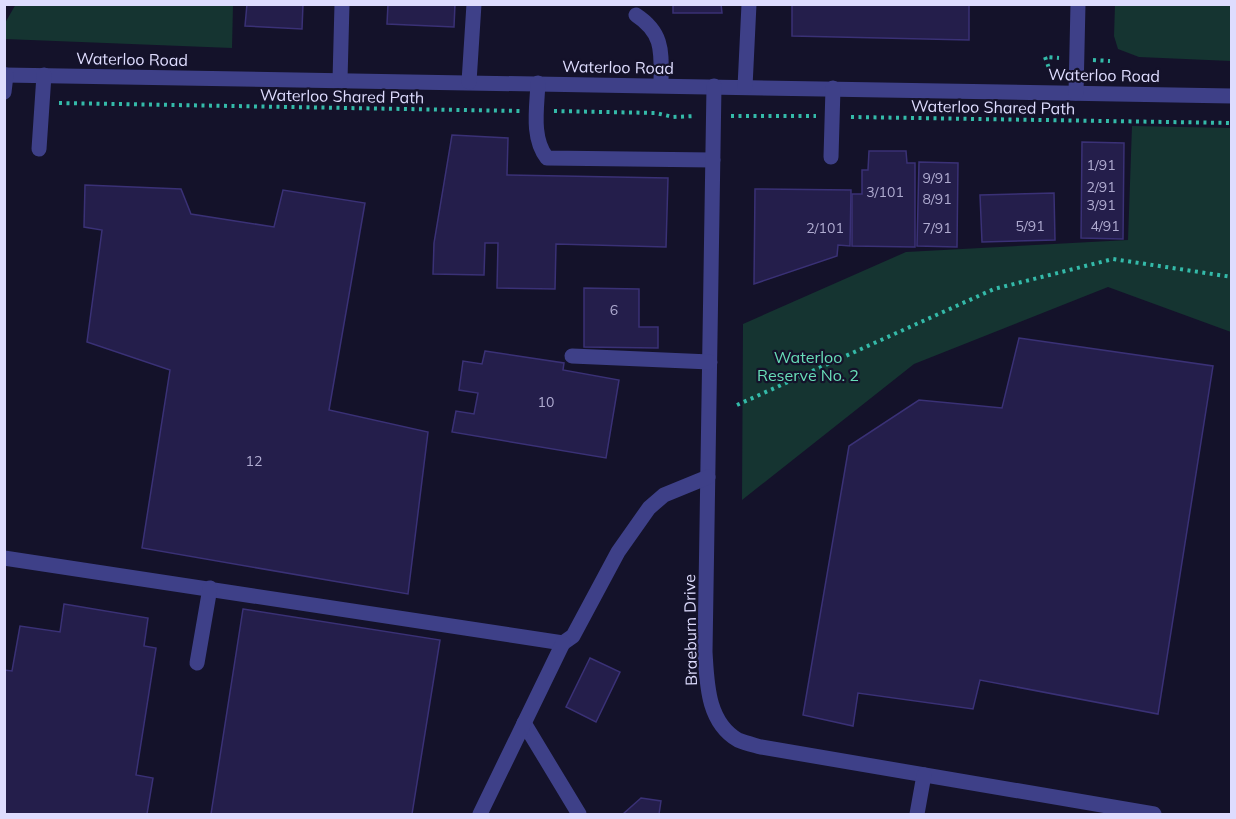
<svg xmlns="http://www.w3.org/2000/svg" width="1236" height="819" viewBox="0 0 1236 819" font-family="Mulish,sans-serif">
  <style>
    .green { fill: #153431 }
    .building { fill: #241e4b; stroke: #3a3176; stroke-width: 1.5 }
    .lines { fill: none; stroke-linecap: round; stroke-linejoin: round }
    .path { stroke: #34baa9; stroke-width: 4; stroke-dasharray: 3 4.5; stroke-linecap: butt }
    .minor { stroke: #3e4088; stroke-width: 15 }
    .labels { text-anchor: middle; stroke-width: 4.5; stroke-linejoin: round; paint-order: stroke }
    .number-label { font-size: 14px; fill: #b0acd1 }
    .street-label { font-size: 16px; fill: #dedcfe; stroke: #14122a }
    .park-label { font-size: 16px; fill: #68deb8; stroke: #14122a }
  </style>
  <rect width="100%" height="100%" fill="#14122a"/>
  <!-- green -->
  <g class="green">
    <polygon points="16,4 233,5 232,48 5,39 5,23"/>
    <polygon points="1115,5 1231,5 1231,61 1139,57 1118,49 1114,36"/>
    <polygon points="1132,126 1231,128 1231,332 1108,287 914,364 742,500 743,324 906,252 1128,240"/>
  </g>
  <!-- building -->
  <g class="building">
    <polygon points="247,4 303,4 302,29 245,26"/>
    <polygon points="388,4 455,4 454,27 387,24"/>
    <polygon points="673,4 721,4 722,13 673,13"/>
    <polygon points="792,4 969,4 969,40 792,36"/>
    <polygon points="452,135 508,138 507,175 668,178 666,247 556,244 555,289 497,288 498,243 485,243 484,275 433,274 434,243"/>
    <polygon points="1082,142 1124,143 1123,239 1081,238"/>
    <polygon points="869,151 906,151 907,163 915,163 915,247 852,246 852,194 862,194 862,170 868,170"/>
    <polygon points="919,162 958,163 957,247 917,246"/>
    <polygon points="85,185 181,189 191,214 274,227 283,190 365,203 329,410 428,432 408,594 142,548 170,370 87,342 102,230 84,227"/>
    <polygon points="755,189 851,190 850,246 838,245 837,256 754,284"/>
    <polygon points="1054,193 1055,240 982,242 980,195"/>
    <polygon points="584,288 639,289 639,327 658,327 658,348 584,347"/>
    <polygon points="1019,338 1213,366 1158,714 980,680 973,709 858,693 853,726 803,715 849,446 919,400 1002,408"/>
    <polygon points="485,351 564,363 563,370 619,380 606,458 452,432 456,411 474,414 478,393 459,390 463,361 482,364"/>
    <polygon points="64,604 148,618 144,646 156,648 136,775 153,778 147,814 4,814 4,670 12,671 20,626 60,632"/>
    <polygon points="243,609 440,640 412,814 211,814"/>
    <polygon points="590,658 620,672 596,722 566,707"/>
    <polygon points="641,798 661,801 659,814 623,814"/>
  </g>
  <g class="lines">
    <!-- path -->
    <g class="path">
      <polyline points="1093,60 1110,61"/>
      <polyline points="1051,74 1045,57 1059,58"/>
      <polyline points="59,103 520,111"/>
      <polyline points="554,111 656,113 673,117 696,116"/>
      <polyline points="731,116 816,116"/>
      <polyline points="851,117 1232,123"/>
      <polyline points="737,405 994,289 1113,259 1232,277"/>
    </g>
    <!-- minor -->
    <g class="minor">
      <path d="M636 15C665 34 661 54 661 85"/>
      <polyline points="4,75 1232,96"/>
      <polyline points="340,80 342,4"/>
      <polyline points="469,82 474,4"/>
      <path d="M538 83C537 107 531 138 547 158L713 160"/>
      <path d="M714 86 705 652C707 683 707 722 738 740 745 743 754 745 761 747L1154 814"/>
      <polyline points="745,87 749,4"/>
      <polyline points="4,92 6,75"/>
      <polyline points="1076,93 1078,4"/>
      <polyline points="39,149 44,75"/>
      <polyline points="831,157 833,88"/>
      <polyline points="572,356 710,362"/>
      <polyline points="4,558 563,643 573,636 618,552 649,508 664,495 708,477"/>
      <polyline points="197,663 210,588"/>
      <polyline points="524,723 579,814"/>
      <polyline points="480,814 563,643"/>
      <polyline points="917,814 924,775"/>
    </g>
  </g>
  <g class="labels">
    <!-- number labels -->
    <g class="number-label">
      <text x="1101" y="170">1/91</text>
      <text x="937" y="183">9/91</text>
      <text x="1101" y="192">2/91</text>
      <text x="885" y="197">3/101</text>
      <text x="937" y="204">8/91</text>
      <text x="1101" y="210">3/91</text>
      <text x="1030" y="231">5/91</text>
      <text x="1105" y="231">4/91</text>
      <text x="825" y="233">2/101</text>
      <text x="937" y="233">7/91</text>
      <text x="614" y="315">6</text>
      <text x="546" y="407">10</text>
      <text x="254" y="466">12</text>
    </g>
    <!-- street labels -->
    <g class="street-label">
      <text transform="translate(132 59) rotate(1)" y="6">Waterloo Road</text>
      <text transform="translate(618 67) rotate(1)" y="6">Waterloo Road</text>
      <text transform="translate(1104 75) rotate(1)" y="6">Waterloo Road</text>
      <text transform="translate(342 96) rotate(1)" y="6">Waterloo Shared Path</text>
      <text transform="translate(993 107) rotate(1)" y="6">Waterloo Shared Path</text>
      <text transform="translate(690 630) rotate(-91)" y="6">Braeburn Drive</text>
    </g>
    <!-- park labels -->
    <g class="park-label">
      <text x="808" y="363">Waterloo<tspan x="808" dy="18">Reserve No. 2</tspan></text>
    </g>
  </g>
  <!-- border -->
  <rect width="1236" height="819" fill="none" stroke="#dedcfe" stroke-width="12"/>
</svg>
